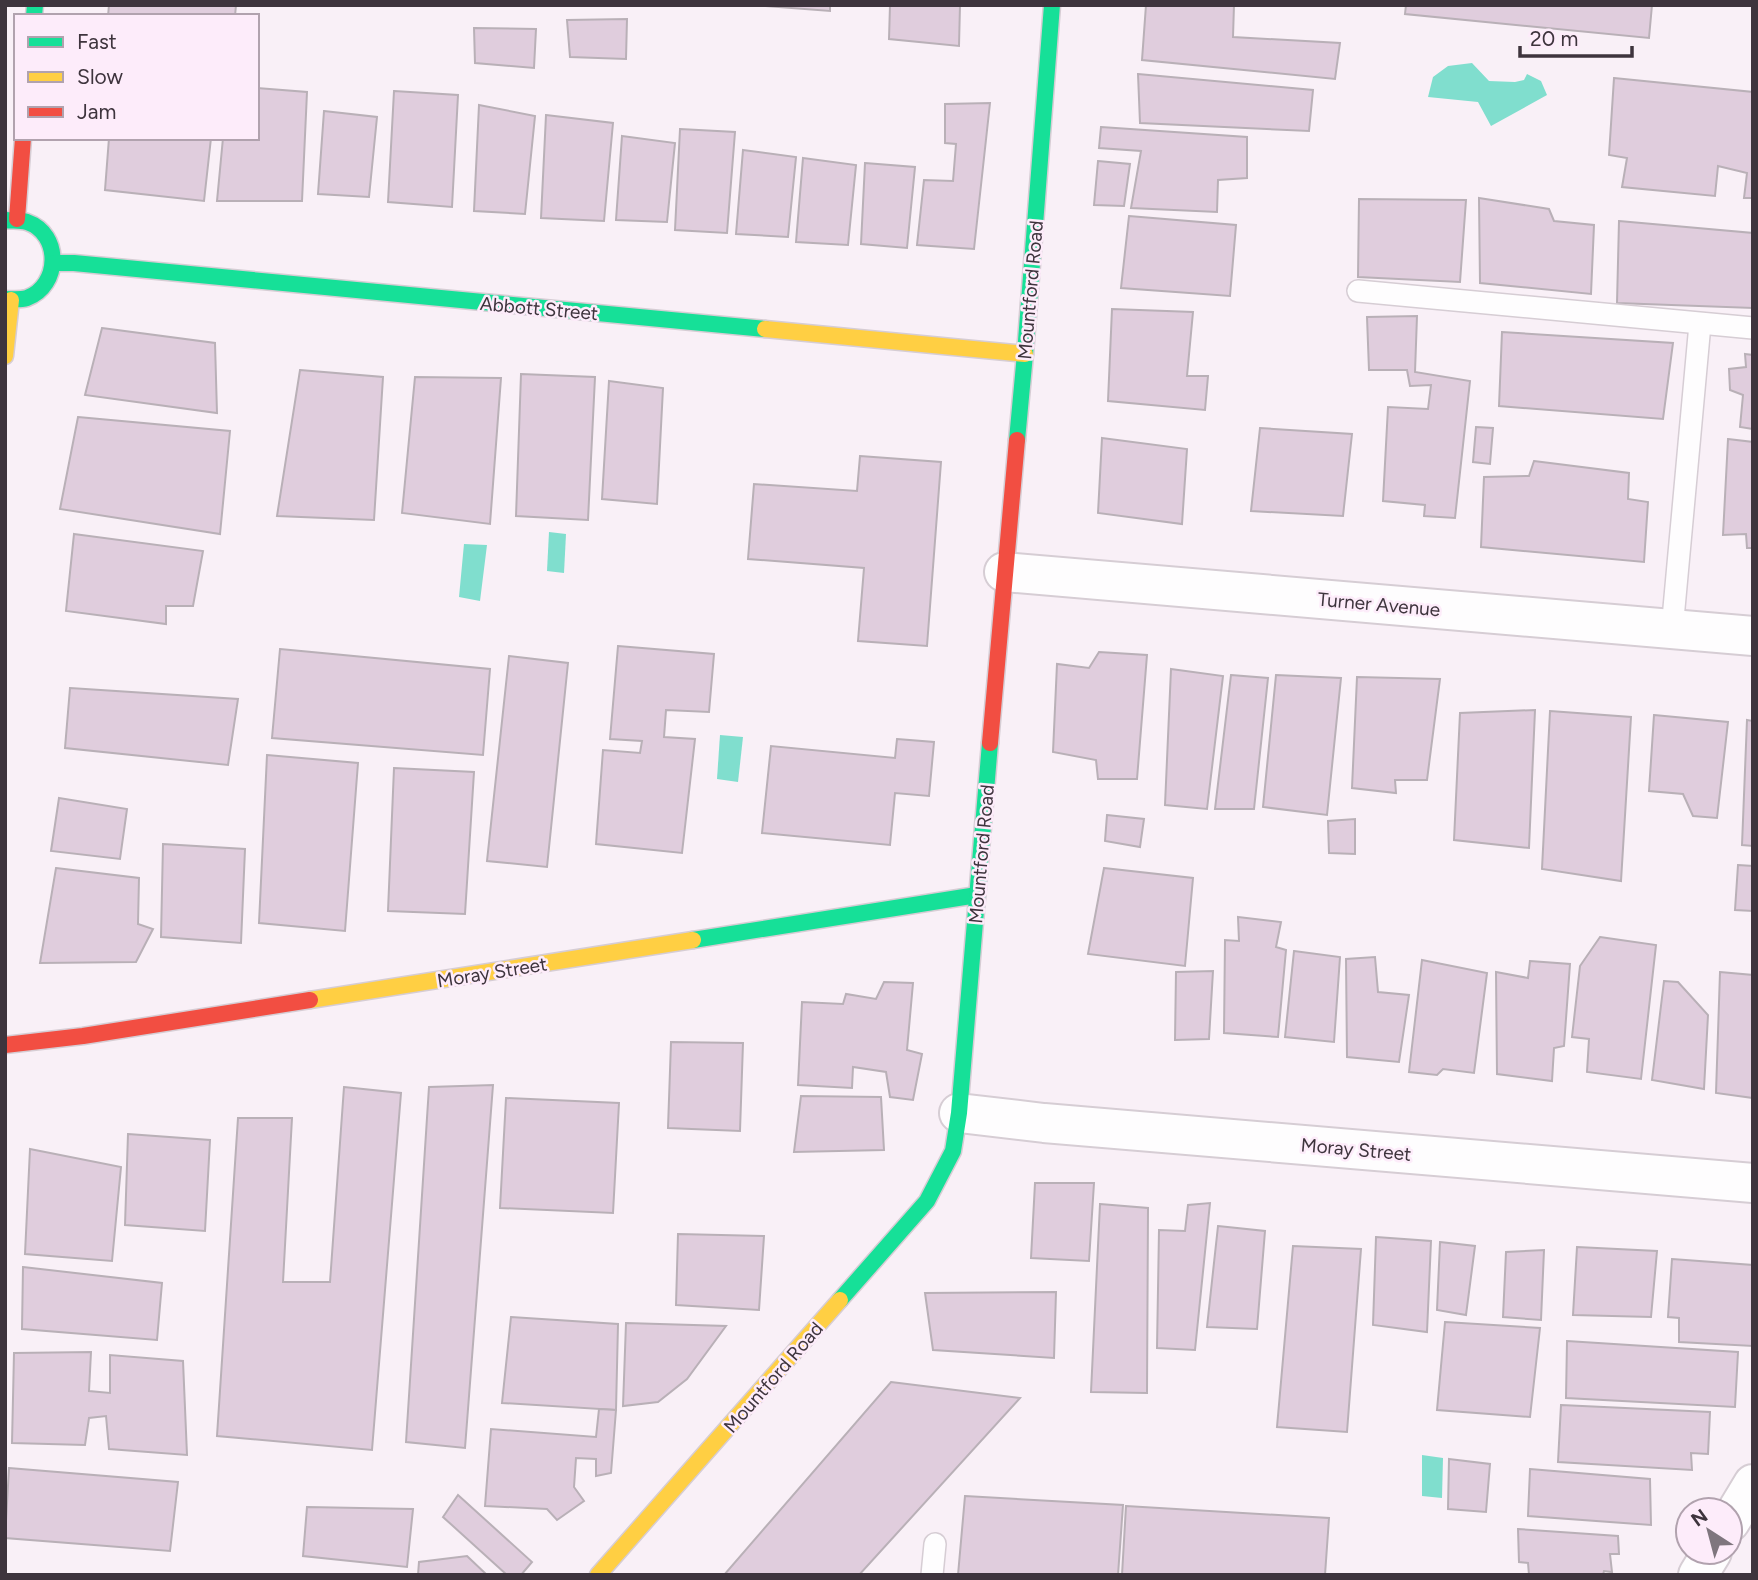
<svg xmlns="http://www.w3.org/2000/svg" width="1758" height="1580" viewBox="0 0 1758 1580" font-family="Figtree,sans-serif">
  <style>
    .water { fill: #80dece }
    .building { fill: #e0cddd; stroke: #b9b0b7; stroke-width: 2 }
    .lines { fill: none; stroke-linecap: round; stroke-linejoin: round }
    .lane-casing { stroke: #d6cdd4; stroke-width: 24 }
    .street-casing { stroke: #d6cdd4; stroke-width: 42 }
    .fast-casing { stroke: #d6cdd4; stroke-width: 19 }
    .slow-casing { stroke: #d6cdd4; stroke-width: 19 }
    .jam-casing { stroke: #d6cdd4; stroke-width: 19 }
    .lane { stroke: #fefdfe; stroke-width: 21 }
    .street { stroke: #fefdfe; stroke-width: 38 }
    .fast { stroke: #16e098; stroke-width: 16 }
    .slow { stroke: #ffcf43; stroke-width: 16 }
    .jam { stroke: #f24e42; stroke-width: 16 }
    .labels { text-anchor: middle; stroke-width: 5; stroke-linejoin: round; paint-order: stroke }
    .street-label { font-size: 19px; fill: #3e343d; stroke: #fdecfa }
  </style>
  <rect width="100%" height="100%" fill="#f9f0f7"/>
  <!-- water -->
  <g class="water">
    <polygon points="1472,63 1489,81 1515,82 1524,80 1527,74 1541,81 1547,95 1491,126 1478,102 1428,97 1433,77 1448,66"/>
    <polygon points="549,532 566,534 564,573 547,571"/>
    <polygon points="464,544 487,545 480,601 459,597"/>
    <polygon points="720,735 743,737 738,782 717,779"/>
    <polygon points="1422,1455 1443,1458 1442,1498 1422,1496"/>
  </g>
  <!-- building -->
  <g class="building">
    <polygon points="109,5 236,5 235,16 108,16"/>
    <polygon points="751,5 830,5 830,11"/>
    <polygon points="890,5 960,5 959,46 889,39"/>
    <polygon points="1146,5 1234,5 1233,37 1340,43 1335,79 1142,60"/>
    <polygon points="1406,5 1652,5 1649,38 1405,14"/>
    <polygon points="627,19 626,59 570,57 567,20"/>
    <polygon points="474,28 536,29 534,68 475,63"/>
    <polygon points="1138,74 1313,90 1309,131 1140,123"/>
    <polygon points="1614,78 1753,92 1753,198 1744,198 1747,173 1718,166 1715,196 1622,187 1627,158 1609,155"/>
    <polygon points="257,88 307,92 302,201 217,201 223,138 257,138"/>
    <polygon points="394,91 458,95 452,207 388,202"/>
    <polygon points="990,103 974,249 917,245 924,180 953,181 956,144 945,143 945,104"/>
    <polygon points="479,105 535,116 525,214 474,211"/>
    <polygon points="324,111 377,117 369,197 318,194"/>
    <polygon points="546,115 613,123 604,221 541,218"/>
    <polygon points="1101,127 1247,137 1247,178 1218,180 1217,212 1131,208 1141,151 1099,148"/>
    <polygon points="680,129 735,132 727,233 675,230"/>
    <polygon points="622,136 675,143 667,222 616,220"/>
    <polygon points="109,138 211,138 204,201 105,190"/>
    <polygon points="743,150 796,157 788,237 736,234"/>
    <polygon points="803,158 856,165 848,245 796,242"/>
    <polygon points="1098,161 1130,164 1124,206 1094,205"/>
    <polygon points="865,163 915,167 907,248 861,244"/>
    <polygon points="1479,198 1549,209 1554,221 1594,225 1591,294 1480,283"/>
    <polygon points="1359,199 1466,200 1460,282 1358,277"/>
    <polygon points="1129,216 1236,225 1230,296 1121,288"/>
    <polygon points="1619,221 1753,233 1753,308 1617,303"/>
    <polygon points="1112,309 1193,312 1187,376 1208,376 1205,410 1108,401"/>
    <polygon points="1417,316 1415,372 1470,381 1455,518 1424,516 1425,505 1383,501 1388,407 1428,409 1431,385 1410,386 1407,370 1369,370 1367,317"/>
    <polygon points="102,328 215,343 217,413 85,395"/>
    <polygon points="1502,332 1673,343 1663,419 1499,406"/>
    <polygon points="1745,354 1753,355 1753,429 1740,427 1743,395 1730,390 1729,369 1746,367"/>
    <polygon points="300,370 383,377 374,520 277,516"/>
    <polygon points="521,374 595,377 588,520 516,516"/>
    <polygon points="415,377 501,378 490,524 402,513"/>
    <polygon points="609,381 663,388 657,504 602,499"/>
    <polygon points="78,417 230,431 220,534 60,509"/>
    <polygon points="1476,427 1493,428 1490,464 1473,462"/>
    <polygon points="1260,428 1352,434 1343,516 1251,511"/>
    <polygon points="1102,438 1187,449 1182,524 1098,513"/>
    <polygon points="1728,439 1753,442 1753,548 1747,548 1746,534 1723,535"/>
    <polygon points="860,456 941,462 927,646 858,641 864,568 748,559 754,484 857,491"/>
    <polygon points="1534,461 1629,473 1628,499 1648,502 1644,562 1481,547 1484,477 1529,476"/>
    <polygon points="74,534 203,551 193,606 166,606 166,624 66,611"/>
    <polygon points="618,646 714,654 709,712 666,710 664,737 695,739 682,853 596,844 603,750 640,753 642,741 610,739"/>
    <polygon points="280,649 490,669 483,755 272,738"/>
    <polygon points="1099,652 1147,655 1137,779 1098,779 1096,760 1053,752 1057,664 1089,668"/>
    <polygon points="509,656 568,663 547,867 487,861"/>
    <polygon points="1171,669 1223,676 1207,809 1165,805"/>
    <polygon points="1231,675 1268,678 1254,809 1215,809"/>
    <polygon points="1276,675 1341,678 1327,815 1263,807"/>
    <polygon points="1357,677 1440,679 1427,780 1395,780 1396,793 1352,788"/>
    <polygon points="70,688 238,699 228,765 65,748"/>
    <polygon points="1535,710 1529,848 1454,840 1460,713"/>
    <polygon points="1550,711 1631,717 1621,881 1542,869"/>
    <polygon points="1654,715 1728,722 1717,818 1693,816 1683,794 1649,791"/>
    <polygon points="1747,720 1753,721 1753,846 1742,845"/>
    <polygon points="897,739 934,742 929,796 895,793 890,845 762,833 771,746 895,758"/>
    <polygon points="267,755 358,763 345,931 259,923"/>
    <polygon points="394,768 474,772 465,914 388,911"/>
    <polygon points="59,798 127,809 120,859 51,851"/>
    <polygon points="1107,815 1144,819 1140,847 1105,841"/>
    <polygon points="1355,819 1355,854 1329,853 1328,821"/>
    <polygon points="163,844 245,849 241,943 161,937"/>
    <polygon points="1738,865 1753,866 1753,911 1735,910"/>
    <polygon points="56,868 139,878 138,924 153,929 136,962 40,963"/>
    <polygon points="1104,868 1193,878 1185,966 1088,954"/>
    <polygon points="1238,917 1281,922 1276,947 1286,950 1278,1037 1224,1033 1225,940 1239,941"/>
    <polygon points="1600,937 1656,945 1641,1079 1587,1072 1589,1039 1572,1037 1580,966"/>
    <polygon points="1294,951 1340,957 1334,1042 1285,1037"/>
    <polygon points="1375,957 1378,992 1409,995 1399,1062 1347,1057 1346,959"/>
    <polygon points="1422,960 1487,973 1474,1073 1443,1069 1437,1075 1409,1072"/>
    <polygon points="1530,961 1570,964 1564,1046 1554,1048 1552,1081 1497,1074 1496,972 1528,978"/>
    <polygon points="1213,971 1209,1039 1175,1040 1176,972"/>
    <polygon points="1720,972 1753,975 1753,1098 1716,1093"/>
    <polygon points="1664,981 1678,982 1708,1015 1704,1089 1652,1080"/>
    <polygon points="884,982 913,983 907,1050 922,1054 913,1100 890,1097 886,1072 853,1067 852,1088 798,1085 802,1002 843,1004 846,994 876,999"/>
    <polygon points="671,1042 743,1043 740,1131 668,1128"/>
    <polygon points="493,1085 465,1448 406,1442 429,1087"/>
    <polygon points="344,1087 401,1093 372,1450 217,1436 238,1118 292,1118 283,1282 330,1282"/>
    <polygon points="801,1096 881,1097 884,1150 794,1152"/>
    <polygon points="506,1098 619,1103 613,1213 500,1208"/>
    <polygon points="128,1134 210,1140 205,1231 125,1225"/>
    <polygon points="30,1149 121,1167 112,1261 25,1254"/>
    <polygon points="1035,1183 1094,1183 1089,1261 1031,1258"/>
    <polygon points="1210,1203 1195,1350 1157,1348 1159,1230 1185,1231 1188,1205"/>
    <polygon points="1100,1204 1148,1208 1147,1393 1091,1392"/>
    <polygon points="1218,1226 1265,1231 1257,1329 1207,1327"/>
    <polygon points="678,1234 764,1236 759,1310 676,1305"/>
    <polygon points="1376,1237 1431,1241 1427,1332 1373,1325"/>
    <polygon points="1440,1242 1475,1246 1466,1315 1437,1310"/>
    <polygon points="1293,1246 1361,1249 1347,1432 1277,1427"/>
    <polygon points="1577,1247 1657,1251 1651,1317 1573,1315"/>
    <polygon points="1544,1250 1541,1320 1503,1317 1506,1252"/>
    <polygon points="1672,1259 1753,1265 1753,1346 1679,1342 1679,1318 1668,1317"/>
    <polygon points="23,1267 162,1283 157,1340 22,1329"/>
    <polygon points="1056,1292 1054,1358 933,1350 925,1293"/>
    <polygon points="511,1317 618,1324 616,1410 502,1403"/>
    <polygon points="1445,1322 1540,1328 1530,1417 1437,1410"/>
    <polygon points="626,1323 726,1326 687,1379 658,1402 623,1406"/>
    <polygon points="1567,1341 1738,1352 1735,1407 1566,1398"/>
    <polygon points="91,1352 89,1391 110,1393 110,1355 183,1361 187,1455 109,1449 106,1416 89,1418 85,1445 12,1443 14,1353"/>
    <polygon points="891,1382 1020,1398 859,1575 724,1575"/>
    <polygon points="1561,1405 1710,1412 1708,1454 1691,1453 1692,1470 1558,1462"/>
    <polygon points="599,1409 616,1410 611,1473 596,1476 596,1459 576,1458 574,1487 584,1501 557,1520 547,1509 485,1506 491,1429 596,1437"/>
    <polygon points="1449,1459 1490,1464 1486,1512 1448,1509"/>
    <polygon points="9,1468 178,1482 170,1551 5,1538"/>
    <polygon points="1530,1469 1650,1479 1651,1525 1528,1516"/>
    <polygon points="458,1495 532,1562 521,1575 507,1575 443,1517"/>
    <polygon points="965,1496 1123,1505 1118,1575 958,1575"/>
    <polygon points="1126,1506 1329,1518 1325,1575 1122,1575"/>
    <polygon points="307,1507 413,1509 407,1567 303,1556"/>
    <polygon points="1518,1529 1618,1536 1619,1554 1610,1554 1612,1572 1604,1571 1603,1575 1529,1575 1528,1563 1519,1562"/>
    <polygon points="467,1556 487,1575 418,1575 419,1562"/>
  </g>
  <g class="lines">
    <!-- lane casing -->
    <g class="lane-casing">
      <g id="lane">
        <polyline points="1358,291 1753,328"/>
        <polyline points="1672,630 1700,324"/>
        <polyline points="932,1575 935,1544"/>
      </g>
    </g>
    <!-- street casing -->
    <g class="street-casing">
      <g id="street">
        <polyline points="1004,572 1753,636"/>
        <polyline points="959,1113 1044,1123 1753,1183"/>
        <polyline points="1730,1522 1753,1484"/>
        <polyline points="1698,1575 1712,1552"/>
      </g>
    </g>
    <!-- fast casing -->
    <g class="fast-casing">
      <g id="fast">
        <polyline points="34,16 35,5"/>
        <path d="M5 220C12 221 20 220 27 222 62 234 60 286 27 298 20 300 12 299 5 299"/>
        <polyline points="54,263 74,263 765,329"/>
        <polyline points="1017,440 1025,354 1052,5"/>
        <polyline points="693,940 977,895"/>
        <polyline points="840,1300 927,1201 953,1151 959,1113 990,743"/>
      </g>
    </g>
    <!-- slow casing -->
    <g class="slow-casing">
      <g id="slow">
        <polyline points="765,329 1025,354"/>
        <polyline points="5,356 11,300"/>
        <polyline points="310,1000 693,940"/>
        <polyline points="598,1575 840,1300"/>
      </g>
    </g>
    <!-- jam casing -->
    <g class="jam-casing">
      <g id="jam">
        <polyline points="17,219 23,138"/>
        <polyline points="990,743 1017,440"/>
        <polyline points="5,1045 83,1036 310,1000"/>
      </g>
    </g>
    <!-- lane -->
    <use href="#lane" class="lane"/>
    <!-- street -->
    <use href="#street" class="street"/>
    <!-- fast -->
    <use href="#fast" class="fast"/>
    <!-- slow -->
    <use href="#slow" class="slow"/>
    <!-- jam -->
    <use href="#jam" class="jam"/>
  </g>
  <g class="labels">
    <!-- street labels -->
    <g class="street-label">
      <text transform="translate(1030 290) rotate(-85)" y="7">Mountford Road</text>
      <text transform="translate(539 308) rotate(5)" y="7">Abbott Street</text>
      <text transform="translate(1379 604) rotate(5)" y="7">Turner Avenue</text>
      <text transform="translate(981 854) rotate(-85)" y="7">Mountford Road</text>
      <text transform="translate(492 972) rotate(-9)" y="7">Moray Street</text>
      <text transform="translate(1356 1149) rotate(5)" y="7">Moray Street</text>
      <text transform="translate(773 1377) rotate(-49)" y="7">Mountford Road</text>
    </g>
  </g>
  <!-- border -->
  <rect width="1758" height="1580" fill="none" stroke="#3e343d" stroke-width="14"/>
  <!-- legend -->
  <rect x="14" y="14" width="245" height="126" fill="#fdecfa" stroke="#b1a2ae" stroke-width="2"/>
  <rect x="28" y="37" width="35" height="10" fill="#16e098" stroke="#b1a2ae" stroke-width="2"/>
  <text x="77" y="49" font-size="21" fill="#3e343d">Fast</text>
  <rect x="28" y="72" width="35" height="10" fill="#ffcf43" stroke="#b1a2ae" stroke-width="2"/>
  <text x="77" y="84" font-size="21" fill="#3e343d">Slow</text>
  <rect x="28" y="107" width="35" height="10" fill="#f24e42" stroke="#b1a2ae" stroke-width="2"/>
  <text x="77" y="119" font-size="21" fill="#3e343d">Jam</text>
  <!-- north arrow -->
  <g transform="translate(1709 1531) rotate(324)"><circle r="33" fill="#fdecfa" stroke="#b1a2ae" stroke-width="2"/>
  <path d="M0-5L12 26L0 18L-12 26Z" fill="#7f767e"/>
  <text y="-10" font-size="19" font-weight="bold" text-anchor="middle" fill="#3e343d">N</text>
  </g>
  <!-- scale -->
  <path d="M1520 46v10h112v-10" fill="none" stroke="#3e343d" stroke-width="3.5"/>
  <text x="1530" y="46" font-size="21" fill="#3e343d" stroke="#fdecfa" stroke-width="5" paint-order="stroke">20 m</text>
</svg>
